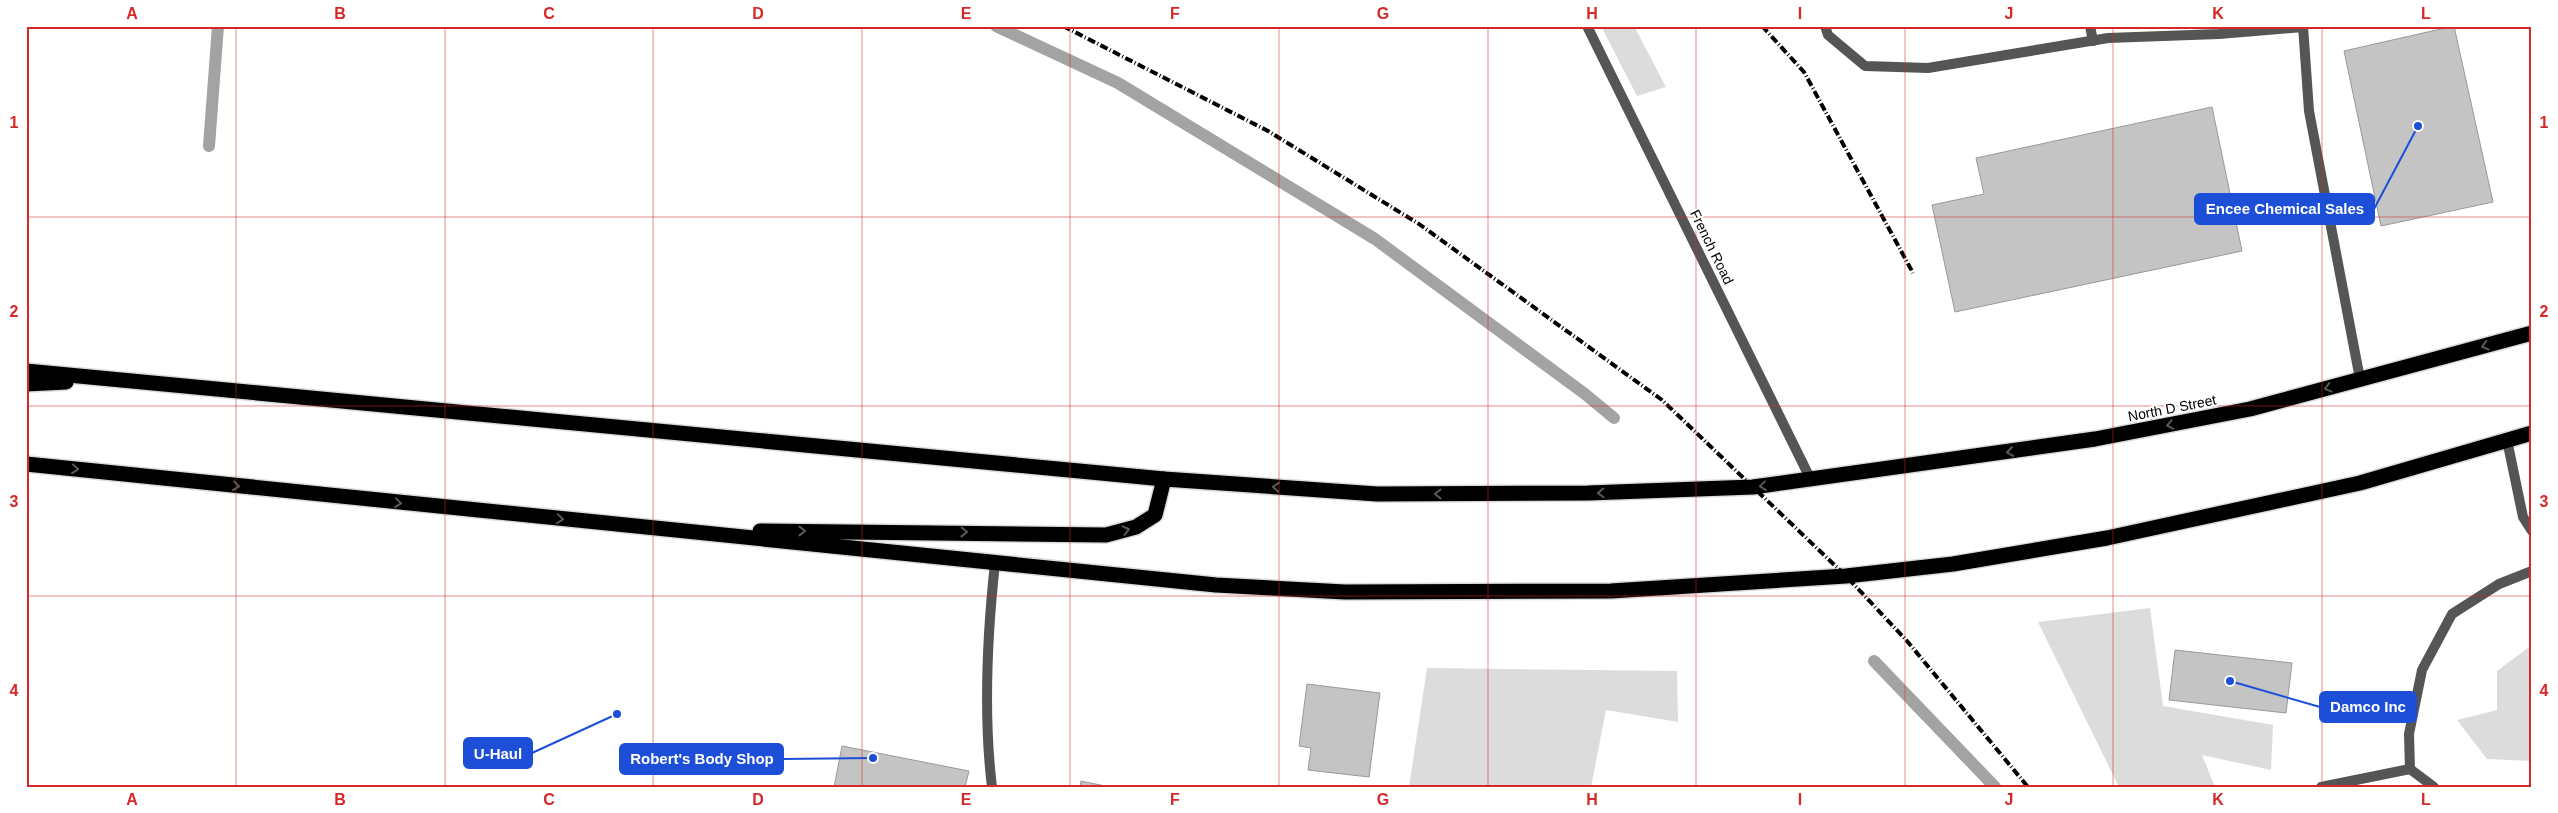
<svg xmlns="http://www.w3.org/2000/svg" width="2558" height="813" viewBox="0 0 2558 813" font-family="Arial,sans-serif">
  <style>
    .green { fill: #dcdcdc }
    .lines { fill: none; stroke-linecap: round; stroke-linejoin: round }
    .stream { stroke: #a3a3a3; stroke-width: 12 }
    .building { fill: #c4c4c4; stroke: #999 }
    .highway-casing { stroke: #dbdbdb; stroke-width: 18 }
    .lane { stroke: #555; stroke-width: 10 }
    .street { stroke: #555; stroke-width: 10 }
    .highway { stroke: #000; stroke-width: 15 }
    .rail { stroke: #000; stroke-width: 4; stroke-dasharray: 8 2.5 1 2.5; stroke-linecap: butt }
    .oneway { stroke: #595959 }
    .grid { fill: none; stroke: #d62828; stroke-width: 1; stroke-opacity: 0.55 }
    .labels { text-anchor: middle; stroke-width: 4; stroke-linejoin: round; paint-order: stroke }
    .street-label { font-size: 14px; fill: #000; stroke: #fff }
    .leader { fill: none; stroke: #1d4ed8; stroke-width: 2 }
    .callout-dot { fill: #1d4ed8; stroke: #fff; stroke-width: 2 }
    .callout { fill: #1d4ed8; stroke: #1d4ed8; stroke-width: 2 }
    .callout-label { font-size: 15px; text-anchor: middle; font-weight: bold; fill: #fff }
    .neatline { fill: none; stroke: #d62828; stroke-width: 2 }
    .grid-label { font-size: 16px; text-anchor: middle; font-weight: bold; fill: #d62828 }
  </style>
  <rect width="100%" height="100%" fill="#fff"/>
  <!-- green -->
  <g class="green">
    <polygon points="1601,26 1634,26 1666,87 1637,96"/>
    <polygon points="2150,608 2163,706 2273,725 2271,770 2202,755 2215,787 2119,787 2038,622"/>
    <polygon points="2532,645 2532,761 2487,759 2457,720 2497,710 2497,671"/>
    <polygon points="1427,668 1677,671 1678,722 1606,710 1591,787 1409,787"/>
  </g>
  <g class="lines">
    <!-- stream -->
    <g class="stream">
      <polyline points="996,26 1118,83 1375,239 1585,394 1614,418"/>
      <polyline points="209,146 218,26"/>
      <polyline points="1874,661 1995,787"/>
    </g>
  </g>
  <!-- building -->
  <g class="building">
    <polygon points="2454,26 2493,202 2381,226 2344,51"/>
    <polygon points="2212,107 2242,251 1955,312 1932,205 1984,194 1976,158"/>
    <polygon points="2175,650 2292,663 2286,713 2169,700"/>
    <polygon points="1307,684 1380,693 1369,777 1308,770 1311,748 1299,746"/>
    <polygon points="842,746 969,771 965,787 834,787"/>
    <polygon points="1081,781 1110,787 1080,787"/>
  </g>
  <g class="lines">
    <!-- highway casing -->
    <g class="highway-casing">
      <g id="highway">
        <polyline points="26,371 1164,479 1377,494 1588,493 1753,487 2095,439 2250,409 2532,333"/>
        <polyline points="26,384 66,382"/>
        <polyline points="26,464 1216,585 1345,592 1611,591 1846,576 1953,564 2107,538 2360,483 2532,433"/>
        <polyline points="760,531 1106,535 1136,527 1155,515 1164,479"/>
      </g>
    </g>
    <!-- lane -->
    <g class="lane">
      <polyline points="1825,26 1828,35 1865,66 1928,68 2108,38 2219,34 2303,27"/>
      <polyline points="2090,26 2093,41"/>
      <polyline points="2303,26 2309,111 2360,379"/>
      <path d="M992 787C983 713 987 637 995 563"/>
      <polyline points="2321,787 2410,769"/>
      <polyline points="2434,787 2410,769 2409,734 2422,670 2452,614 2499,584 2532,571"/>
    </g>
    <!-- street -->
    <g class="street">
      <polyline points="1587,26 1811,480"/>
      <polyline points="2507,440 2523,517 2532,531"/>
    </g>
    <!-- highway -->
    <use href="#highway" class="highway"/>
    <!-- rail -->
    <g class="rail">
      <polyline points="1063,26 1268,131 1419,224 1662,400 1846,576 1907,641 2028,787"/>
      <polyline points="1762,26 1804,72 1913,273"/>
    </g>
  </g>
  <!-- one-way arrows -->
  <defs><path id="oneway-chevron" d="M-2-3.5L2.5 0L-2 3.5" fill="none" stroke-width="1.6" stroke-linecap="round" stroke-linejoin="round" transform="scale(1.25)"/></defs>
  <g class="oneway">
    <use href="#oneway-chevron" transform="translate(2485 346) rotate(164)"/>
    <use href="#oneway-chevron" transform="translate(2328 388) rotate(165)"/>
    <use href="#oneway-chevron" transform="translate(2170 425) rotate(169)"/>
    <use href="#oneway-chevron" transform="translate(2010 452) rotate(172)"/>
    <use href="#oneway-chevron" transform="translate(75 469) rotate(6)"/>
    <use href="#oneway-chevron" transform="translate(236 486) rotate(6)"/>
    <use href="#oneway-chevron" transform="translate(1763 486) rotate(173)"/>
    <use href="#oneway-chevron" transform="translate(1276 487) rotate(-176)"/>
    <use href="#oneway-chevron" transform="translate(1601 493) rotate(178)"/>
    <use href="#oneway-chevron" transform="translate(1438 494) rotate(180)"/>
    <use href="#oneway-chevron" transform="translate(398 503) rotate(6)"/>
    <use href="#oneway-chevron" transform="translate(560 519) rotate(6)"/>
    <use href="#oneway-chevron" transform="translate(1126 530) rotate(-14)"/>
    <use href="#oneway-chevron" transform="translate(802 531)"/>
    <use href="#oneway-chevron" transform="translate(964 532) rotate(1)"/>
  </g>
  <!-- grid -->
  <path class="grid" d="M236 26V787M445 26V787M653 26V787M862 26V787M1070 26V787M1279 26V787M1488 26V787M1696 26V787M1905 26V787M2113 26V787M2322 26V787M26 217H2532M26 406H2532M26 596H2532"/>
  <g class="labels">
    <!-- street labels -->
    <g class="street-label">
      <text transform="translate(1712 247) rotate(64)" y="5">French Road</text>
      <text transform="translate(2172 408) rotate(-11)" y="5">North D Street</text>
    </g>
  </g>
  <!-- callouts -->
  <path class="leader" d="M2418 126L2374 209M2230 681L2320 707M617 714L532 753M873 758L783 759"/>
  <g class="callout-dot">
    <circle cx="2418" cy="126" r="5"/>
    <circle cx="2230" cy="681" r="5"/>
    <circle cx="617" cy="714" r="5"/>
    <circle cx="873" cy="758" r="5"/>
  </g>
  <g class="callout">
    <rect x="2195" y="194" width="179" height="30" rx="5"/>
    <rect x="2320" y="692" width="96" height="30" rx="5"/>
    <rect x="464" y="738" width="68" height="30" rx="5"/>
    <rect x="620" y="744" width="163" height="30" rx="5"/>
  </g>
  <g class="callout-label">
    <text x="2285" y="214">Encee Chemical Sales</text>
    <text x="2368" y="712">Damco Inc</text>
    <text x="498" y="759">U-Haul</text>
    <text x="702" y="764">Robert's Body Shop</text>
  </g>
  <!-- border -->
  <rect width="2558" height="813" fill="none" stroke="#ffffff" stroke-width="55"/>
  <rect x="28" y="28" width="2502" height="758" class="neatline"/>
  <g class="grid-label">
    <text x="132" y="19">A</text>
    <text x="340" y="19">B</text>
    <text x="549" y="19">C</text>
    <text x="758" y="19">D</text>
    <text x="966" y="19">E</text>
    <text x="1175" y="19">F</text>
    <text x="1383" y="19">G</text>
    <text x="1592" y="19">H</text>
    <text x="1800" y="19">I</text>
    <text x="2009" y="19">J</text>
    <text x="2218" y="19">K</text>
    <text x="2426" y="19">L</text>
    <text x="14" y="128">1</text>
    <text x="2544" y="128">1</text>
    <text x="14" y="317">2</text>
    <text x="2544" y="317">2</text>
    <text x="14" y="507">3</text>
    <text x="2544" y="507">3</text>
    <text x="14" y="696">4</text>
    <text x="2544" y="696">4</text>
    <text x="132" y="805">A</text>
    <text x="340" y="805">B</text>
    <text x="549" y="805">C</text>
    <text x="758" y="805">D</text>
    <text x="966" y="805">E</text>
    <text x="1175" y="805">F</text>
    <text x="1383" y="805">G</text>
    <text x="1592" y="805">H</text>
    <text x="1800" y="805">I</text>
    <text x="2009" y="805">J</text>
    <text x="2218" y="805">K</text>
    <text x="2426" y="805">L</text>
  </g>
</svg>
